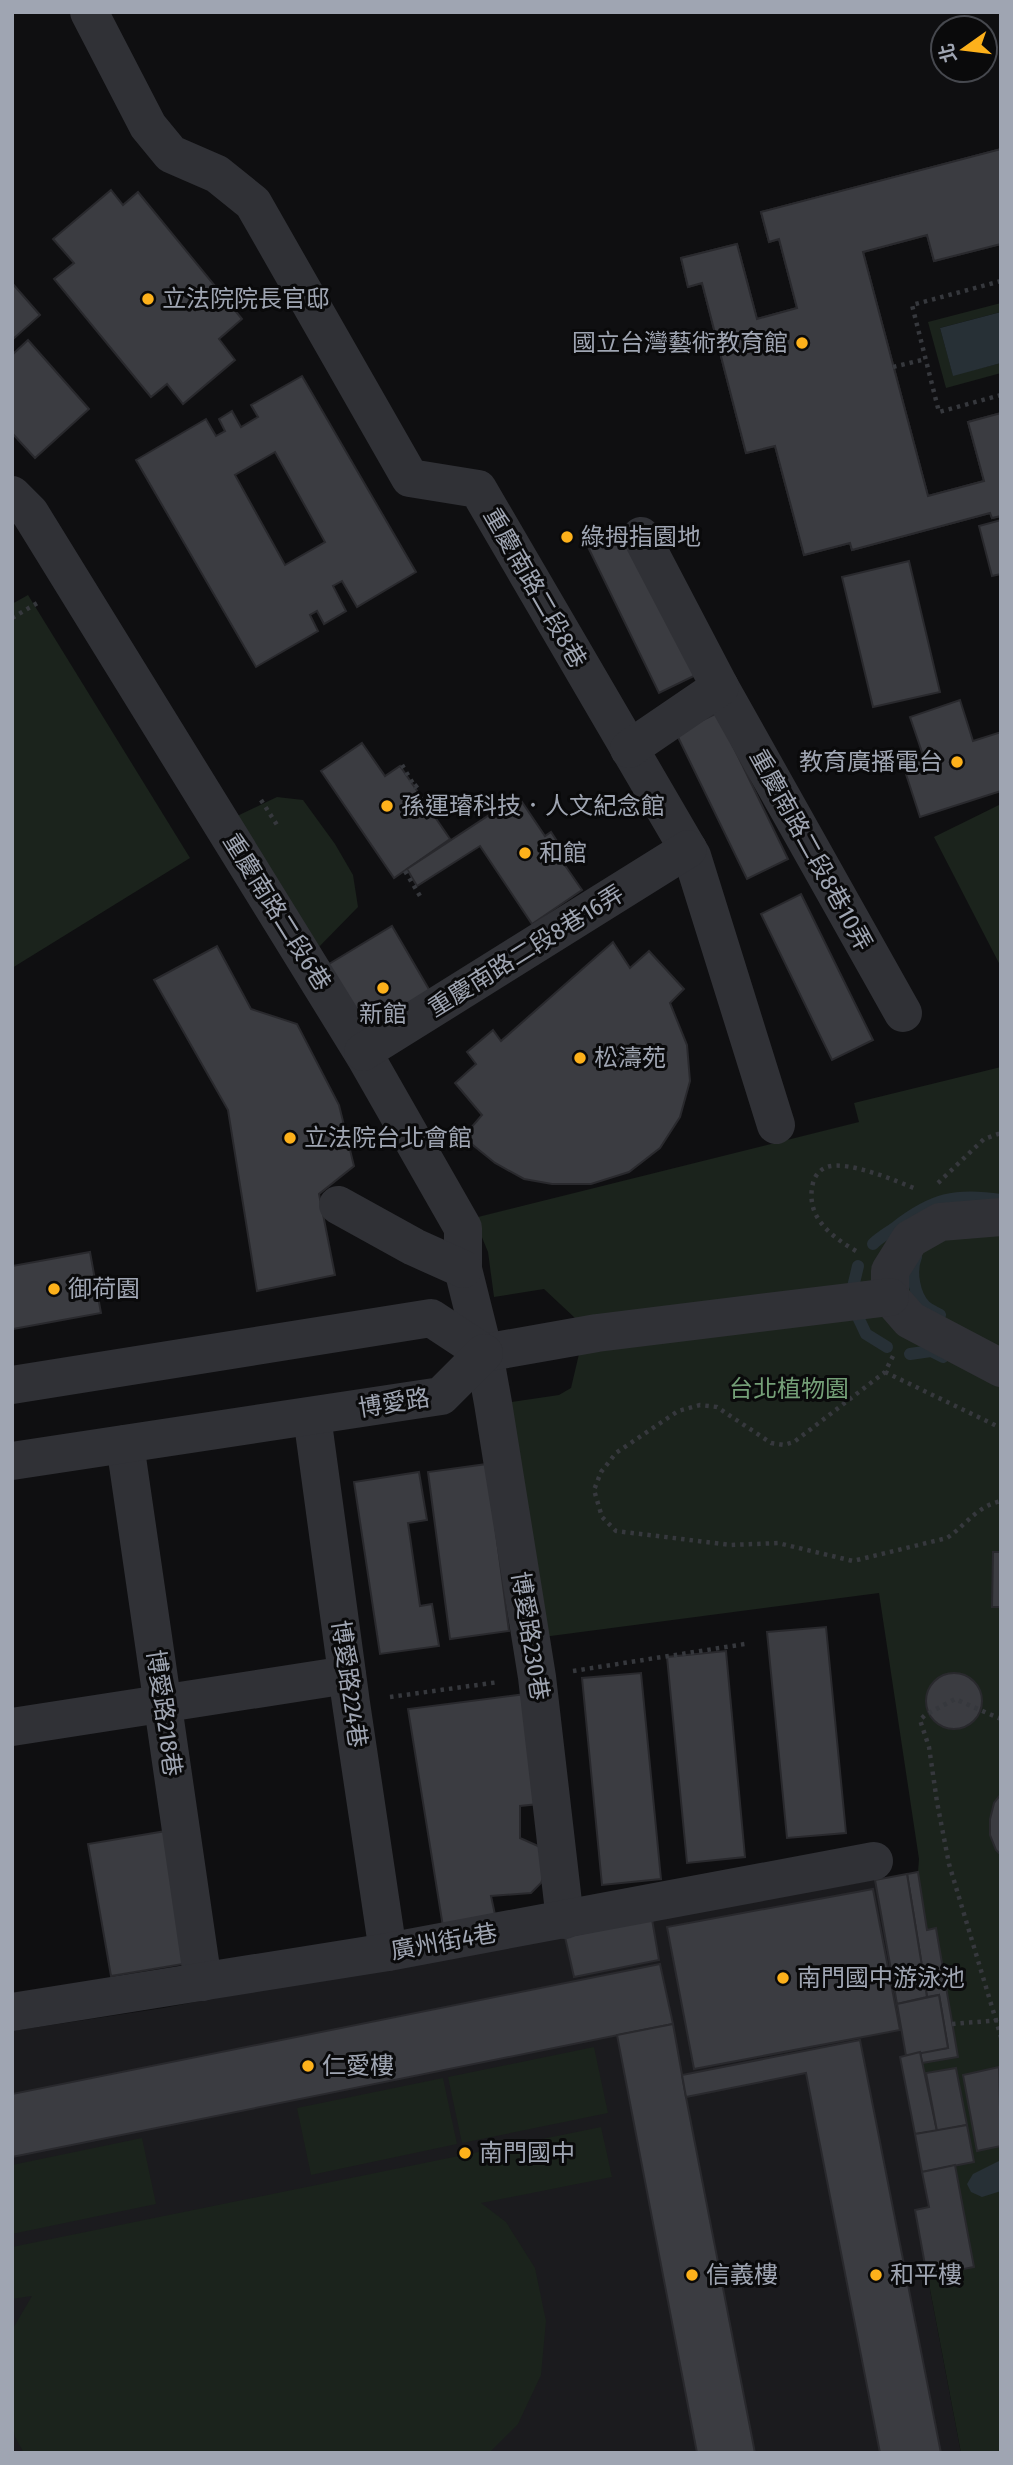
<svg xmlns="http://www.w3.org/2000/svg" width="1013" height="2465" viewBox="0 0 1013 2465" font-family="'Fira Sans Condensed','Noto Sans TC',sans-serif">
  <style>
    .built { fill: #1b1b1e }
    .green { fill: #1b231c }
    .water { fill: #273036 }
    .lines { fill: none; stroke-linecap: round; stroke-linejoin: round }
    .stream { stroke: #273036; stroke-width: 12 }
    .building { fill: #3b3c41; stroke: #29292d; stroke-width: 2; fill-rule: evenodd }
    .path { stroke: #36383d; stroke-width: 4.5; stroke-dasharray: 3.5 5; stroke-linecap: butt }
    .minor { stroke: #303136; stroke-width: 38 }
    .poi-dot { fill: #fdb11b; stroke: #0a0a0b; stroke-width: 2.5 }
    .labels { text-anchor: middle; stroke-width: 6; stroke-linejoin: round; paint-order: stroke }
    .poi-label { font-size: 24px; fill: #9fa5b2; stroke: #0a0a0b; text-anchor: start }
    .street-label { font-size: 24px; fill: #9fa5b2; stroke: #0a0a0b }
    .park-label { font-size: 24px; fill: #749f77; stroke: #0a0a0b }
  </style>
  <rect width="100%" height="100%" fill="#0f0f11"/>
  <!-- built -->
  <polygon class="built" points="875,1880 906,2056 900,2058 929,2207 915,2210 961,2453 12,2453 12,2031 163,2008 390,1965"/>
  <!-- green -->
  <g class="green">
    <polygon points="1001,303 1001,312 940,328 953,375 1001,363 1001,373 946,388 928,322"/>
    <polygon points="28,595 190,858 12,968 12,604"/>
    <polygon points="277,797 303,800 335,844 353,875 358,907 314,952 235,817"/>
    <polygon points="1001,804 1001,967 934,837"/>
    <polygon points="1001,1067 1001,2453 961,2453 915,2210 929,2206 900,2057 906,2056 875,1880 918,1872 919,1859 879,1593 543,1637 505,1403 559,1395 571,1388 579,1354 575,1318 544,1289 494,1297 488,1252 474,1218 859,1122 854,1103"/>
    <polygon points="594,2047 608,2113 462,2143 448,2077"/>
    <polygon points="443,2078 457,2144 311,2175 297,2108"/>
    <polygon points="601,2127 612,2177 481,2203 506,2222 535,2268 546,2321 541,2375 518,2424 489,2453 24,2453 15,2437 12,2422 12,2330 32,2296 12,2299 12,2247"/>
    <polygon points="142,2138 156,2204 12,2234 12,2165"/>
  </g>
  <!-- water -->
  <g class="water">
    <polygon points="1001,312 1001,363 953,376 940,328"/>
    <polygon points="1001,2160 1001,2191 982,2197 971,2192 967,2184 973,2174"/>
  </g>
  <g class="lines">
    <!-- stream -->
    <g class="stream">
      <path d="M873 1244C880 1237 888 1233 896 1227 932 1199 955 1193 1001 1200"/>
      <path d="M916 1257C910 1271 914 1295 925 1306 928 1309 935 1312 940 1315"/>
      <polyline points="853,1287 858,1266"/>
      <polyline points="857,1315 866,1334 887,1347"/>
      <polyline points="910,1354 931,1351 943,1357"/>
    </g>
  </g>
  <!-- building -->
  <g class="building">
    <polygon points="1001,149 1001,244 934,261 927,235 863,252 928,496 984,481 968,422 1001,413 1001,516 992,518 990,513 852,550 850,543 804,555 775,446 746,453 702,283 688,287 681,258 737,244 757,319 797,308 779,239 769,242 761,212"/>
    <polygon points="1001,149 1001,244 934,261 927,235 863,252 928,496 984,481 968,422 1001,413 1001,516 992,518 990,513 852,550 850,543 804,555 775,446 746,453 702,283 688,287 681,258 737,244 757,319 797,308 779,239 769,242 761,212"/>
    <polygon points="111,190 123,205 138,192 242,319 219,339 235,360 183,404 167,384 151,397 54,279 74,263 53,239"/>
    <polygon points="12,283 40,315 12,340"/>
    <polygon points="28,340 89,409 35,458 12,433 12,355"/>
    <path d="M302 376 416 572 357 607 342 581 333 586 346 611 324 624 317 611 310 615 318 631 256 667 136 460 206 419 216 436 225 431 219 419 232 411 241 427 258 417 251 405ZM275 452 325 542 285 565 235 475Z"/>
    <polygon points="1001,520 1001,574 992,576 979,526"/>
    <polygon points="629,527 700,673 659,693 588,547"/>
    <polygon points="909,561 940,692 873,707 842,577"/>
    <polygon points="960,700 973,741 1001,732 1001,791 920,817 903,765 924,758 910,717"/>
    <polygon points="717,713 788,859 747,879 676,733"/>
    <polygon points="362,743 385,776 400,766 450,839 394,878 321,771"/>
    <polygon points="518,796 545,836 551,832 570,861 564,864 582,890 532,924 480,846 417,886 407,869"/>
    <polygon points="801,894 873,1040 832,1060 761,914"/>
    <polygon points="392,926 434,998 367,1038 324,967"/>
    <polygon points="613,942 630,968 649,951 684,989 670,1003 687,1045 690,1081 680,1117 660,1148 629,1172 591,1184 552,1184 524,1179 495,1163 463,1137 482,1115 455,1083 476,1064 467,1052 493,1030 501,1041"/>
    <polygon points="217,946 251,1009 297,1024 339,1105 354,1166 319,1194 335,1275 257,1291 228,1110 154,980"/>
    <polygon points="90,1252 101,1313 13,1329 12,1266"/>
    <polygon points="487,1464 509,1631 450,1639 428,1472"/>
    <polygon points="419,1472 427,1520 408,1523 420,1606 432,1604 439,1646 380,1654 354,1482"/>
    <polygon points="993,1552 1001,1552 1001,1607 992,1607"/>
    <polygon points="826,1627 846,1833 787,1838 767,1632"/>
    <polygon points="726,1651 745,1857 687,1863 667,1657"/>
    <polygon points="641,1673 661,1879 602,1885 582,1678"/>
    <circle cx="954" cy="1701" r="28"/>
    <polygon points="534,1693 539,1804 520,1806 520,1838 547,1850 547,1868 541,1883 531,1893 491,1896 497,1924 444,1933 408,1709"/>
    <polygon points="1001,1794 1001,1855 996,1850 990,1835 990,1819 994,1803"/>
    <polygon points="166,1831 183,1964 111,1976 88,1844"/>
    <polygon points="918,1872 927,1930 936,1928 958,2057 922,2063 920,2052 948,2048 939,1995 927,1997 907,1874"/>
    <polygon points="907,1874 927,1997 897,2004 875,1880"/>
    <polygon points="873,1889 900,2030 694,2069 667,1927"/>
    <polygon points="652,1919 659,1960 574,1977 565,1937"/>
    <polygon points="660,1964 673,2024 12,2157 12,2094"/>
    <polygon points="939,1995 948,2048 906,2056 897,2004"/>
    <polygon points="673,2024 686,2097 755,2453 697,2453 617,2035"/>
    <polygon points="860,2040 941,2453 880,2453 806,2073 686,2097 682,2075"/>
    <polygon points="920,2052 937,2131 915,2134 900,2057"/>
    <polygon points="999,2067 1001,2146 977,2151 963,2075"/>
    <polygon points="956,2068 967,2125 937,2131 926,2073"/>
    <polygon points="967,2125 974,2162 922,2172 915,2134"/>
    <polygon points="955,2165 974,2267 927,2276 915,2210 929,2207 922,2172"/>
  </g>
  <g class="lines">
    <!-- path -->
    <g class="path">
      <polyline points="1001,281 912,305 939,412 1001,395"/>
      <polyline points="893,367 926,359"/>
      <polyline points="12,618 39,602"/>
      <polyline points="402,765 415,787 420,783"/>
      <polyline points="261,800 279,828"/>
      <polyline points="405,871 420,896"/>
      <polyline points="938,1183 984,1139 1001,1133"/>
      <path d="M856 1251C829 1235 805 1216 813 1183 815 1176 819 1170 827 1167 847 1160 897 1181 916 1189"/>
      <path d="M893 1356 885 1372 794 1442 784 1445 771 1443 717 1407 700 1405 678 1411 616 1453 601 1472 594 1490 602 1517 616 1531 731 1545 778 1543 853 1561 947 1538C966 1525 977 1506 1001 1501"/>
      <polyline points="885,1372 1001,1428"/>
      <polyline points="573,1671 745,1644"/>
      <polyline points="390,1697 499,1682"/>
      <polyline points="1001,1719 955,1699 925,1715 920,1720 929,1747 937,1802 949,1864 1001,2037"/>
      <polyline points="952,2024 1001,2020"/>
    </g>
    <!-- minor -->
    <g class="minor">
      <polyline points="89,12 148,126 171,154 217,174 253,203 410,478 478,489 692,856 776,1125"/>
      <polyline points="12,495 30,513 366,1058 463,1228 463,1269 484,1353 493,1403 537,1677 565,1920"/>
      <polyline points="720,687 903,1013"/>
      <polyline points="629,749 720,687 641,536"/>
      <polyline points="363,1052 688,849"/>
      <polyline points="338,1205 414,1247 463,1269"/>
      <polyline points="1001,1217 940,1222 910,1239 890,1271 890,1297 910,1320 1001,1368"/>
      <polyline points="484,1353 597,1333 890,1297"/>
      <polyline points="12,1385 431,1318 484,1353"/>
      <polyline points="312,1416 351,1703 388,1952"/>
      <polyline points="125,1444 203,1982"/>
      <polyline points="12,1461 441,1396 484,1353"/>
      <polyline points="12,1727 347,1675"/>
      <polyline points="12,2012 388,1952 874,1861"/>
    </g>
  </g>
  <!-- markers -->
  <g class="poi-dot">
    <circle cx="148" cy="299" r="7"/>
    <circle cx="802" cy="343" r="7"/>
    <circle cx="567" cy="537" r="7"/>
    <circle cx="957" cy="762" r="7"/>
    <circle cx="387" cy="806" r="7"/>
    <circle cx="525" cy="853" r="7"/>
    <circle cx="383" cy="988" r="7"/>
    <circle cx="580" cy="1058" r="7"/>
    <circle cx="290" cy="1138" r="7"/>
    <circle cx="54" cy="1289" r="7"/>
    <circle cx="783" cy="1978" r="7"/>
    <circle cx="308" cy="2066" r="7"/>
    <circle cx="465" cy="2153" r="7"/>
    <circle cx="692" cy="2275" r="7"/>
    <circle cx="876" cy="2275" r="7"/>
  </g>
  <g class="labels">
    <!-- poi labels -->
    <g class="poi-label">
      <text x="162" y="307">立法院院長官邸</text>
      <text x="788" y="351" text-anchor="end">國立台灣藝術教育館</text>
      <text x="581" y="545">綠拇指園地</text>
      <text x="943" y="770" text-anchor="end">教育廣播電台</text>
      <text x="401" y="814">孫運璿科技．人文紀念館</text>
      <text x="539" y="861">和館</text>
      <text x="383" y="1022" text-anchor="middle">新館</text>
      <text x="594" y="1066">松濤苑</text>
      <text x="304" y="1146">立法院台北會館</text>
      <text x="68" y="1297">御荷園</text>
      <text x="797" y="1986">南門國中游泳池</text>
      <text x="322" y="2074">仁愛樓</text>
      <text x="479" y="2161">南門國中</text>
      <text x="706" y="2283">信義樓</text>
      <text x="890" y="2283">和平樓</text>
    </g>
    <!-- street labels -->
    <g class="street-label">
      <text transform="translate(535 588) rotate(60)" y="8">重慶南路二段8巷</text>
      <text transform="translate(811 850) rotate(61)" y="8">重慶南路二段8巷10弄</text>
      <text transform="translate(277 912) rotate(58)" y="8">重慶南路二段6巷</text>
      <text transform="translate(526 951) rotate(-32)" y="8">重慶南路二段8巷16弄</text>
      <text transform="translate(394 1403) rotate(-9)" y="8">博愛路</text>
      <text transform="translate(530 1636) rotate(81)" y="8">博愛路230巷</text>
      <text transform="translate(349 1684) rotate(82)" y="8">博愛路224巷</text>
      <text transform="translate(164 1713) rotate(82)" y="8">博愛路218巷</text>
      <text transform="translate(444 1942) rotate(-10)" y="8">廣州街4巷</text>
    </g>
    <!-- park labels -->
    <g class="park-label">
      <text x="789" y="1397">台北植物園</text>
    </g>
  </g>
  <!-- border -->
  <rect width="1013" height="2465" fill="none" stroke="#9fa5b2" stroke-width="28"/>
  <!-- north arrow -->
  <g transform="translate(964 49) rotate(256)"><circle r="33" fill="#0a0a0b" stroke="#46484e" stroke-width="2"/>
  <path d="M0-5L12 26L0 18L-12 26Z" fill="#fdb11b"/>
  <text y="-10" font-size="19" font-weight="bold" text-anchor="middle" fill="#9fa5b2">北</text>
  </g>
</svg>
